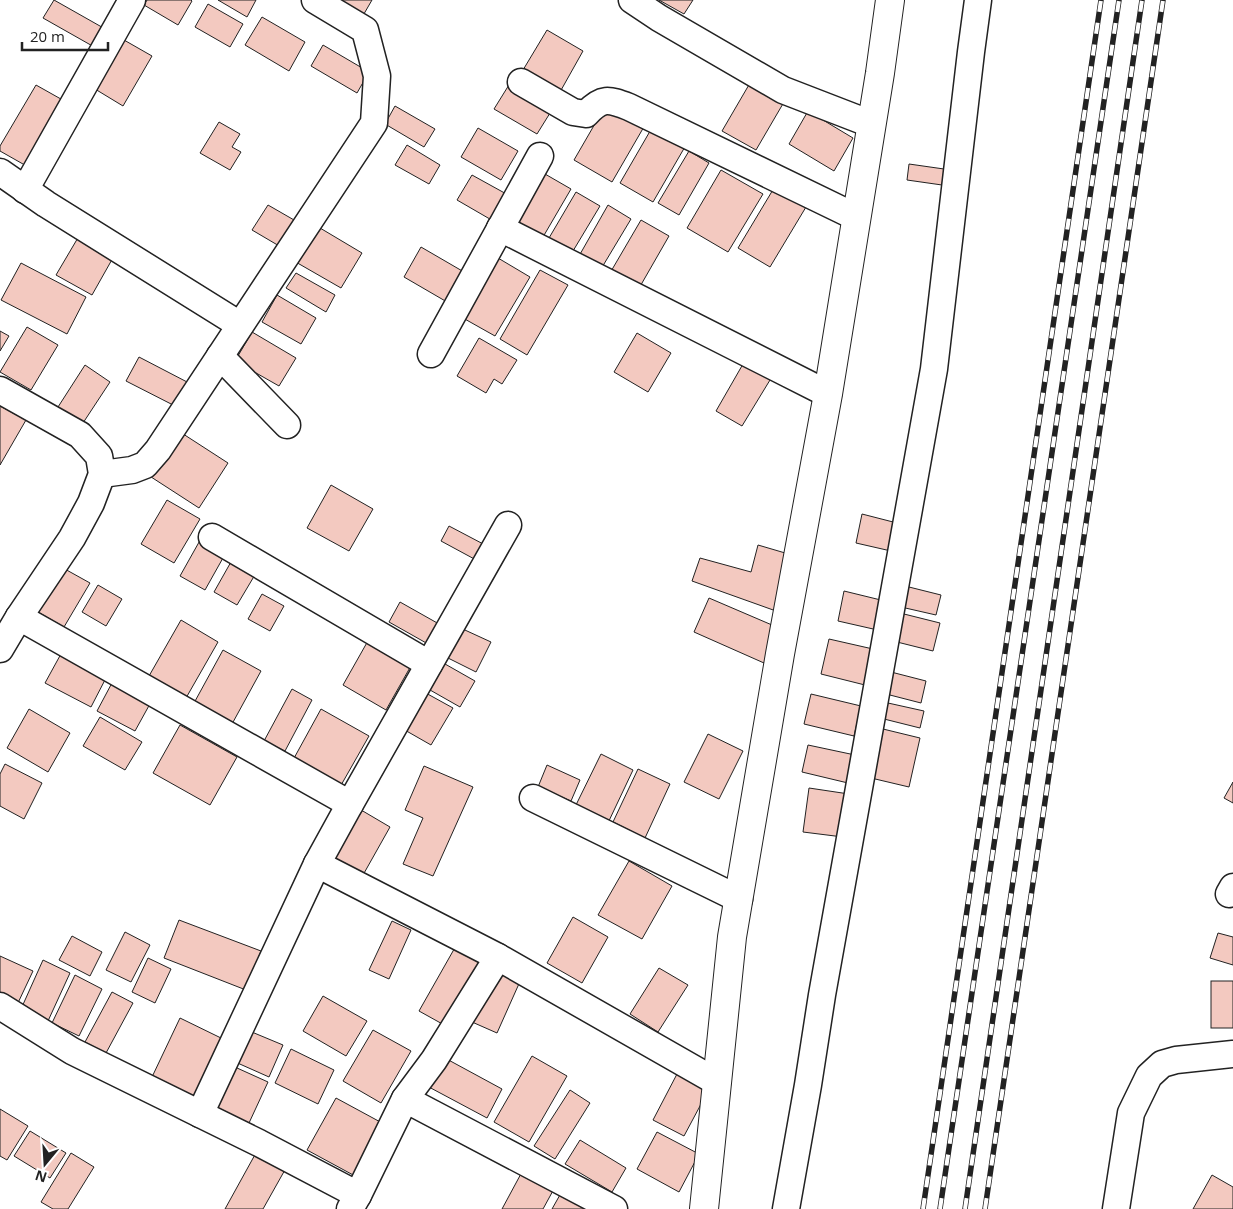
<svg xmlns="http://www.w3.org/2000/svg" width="1233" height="1209" viewBox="0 0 1233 1209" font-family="'Open Sans',sans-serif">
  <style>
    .building { fill: #f3c9c0; stroke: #222 }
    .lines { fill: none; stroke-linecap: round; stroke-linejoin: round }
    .minor-casing { stroke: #222; stroke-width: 29 }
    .tertiary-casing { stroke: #222; stroke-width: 30 }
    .minor { stroke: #fff; stroke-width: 26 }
    .tertiary { stroke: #fff; stroke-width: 28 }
    .rail-casing { stroke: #222; stroke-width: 5.5 }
    .rail { stroke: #fff; stroke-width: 4; stroke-dasharray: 11; stroke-linecap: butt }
  </style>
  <rect width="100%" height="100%" fill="#fff"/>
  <!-- building -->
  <g class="building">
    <polygon points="54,0 107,30 96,48 43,18"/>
    <polygon points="147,0 191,0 192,1 178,25 144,5"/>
    <polygon points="218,0 256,0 247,17"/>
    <polygon points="329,0 372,0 361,19"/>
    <polygon points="659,0 693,0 684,14"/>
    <polygon points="208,4 243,24 230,47 195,27"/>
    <polygon points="262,17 305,42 289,71 245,45"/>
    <polygon points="547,30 583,51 560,92 523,70"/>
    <polygon points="124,40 152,56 123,106 95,89"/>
    <polygon points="323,45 369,72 357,93 311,66"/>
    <polygon points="512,80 555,105 537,134 494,109"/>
    <polygon points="750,83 784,102 756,150 722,131"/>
    <polygon points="36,85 68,103 30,168 0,151 0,146"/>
    <polygon points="607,103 645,125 612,182 574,160"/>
    <polygon points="395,106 435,129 424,147 385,124"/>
    <polygon points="808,111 853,138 834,171 789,144"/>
    <polygon points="219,122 240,134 232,147 241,152 230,170 200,153"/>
    <polygon points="653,126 686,145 653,202 620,183"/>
    <polygon points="478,128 518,151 501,180 461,157"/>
    <polygon points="407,145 440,165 429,184 395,165"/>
    <polygon points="689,151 709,163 679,215 658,203"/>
    <polygon points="909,164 944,169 942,185 907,180"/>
    <polygon points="721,170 763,194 728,252 687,228"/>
    <polygon points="545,174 571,189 543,237 517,221"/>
    <polygon points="472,175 510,196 495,222 457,200"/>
    <polygon points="774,188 806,207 770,267 738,248"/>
    <polygon points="576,192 600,206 573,251 549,238"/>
    <polygon points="268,205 301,224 286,250 252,230"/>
    <polygon points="608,205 631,219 601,269 579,256"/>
    <polygon points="641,220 669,236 638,290 610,273"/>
    <polygon points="315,225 362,253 341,288 294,261"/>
    <polygon points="79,236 114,256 92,295 56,275"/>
    <polygon points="421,247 464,272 447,302 404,277"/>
    <polygon points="498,258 530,277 495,336 463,318"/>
    <polygon points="21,263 86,297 67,334 1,300"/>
    <polygon points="540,270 568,285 527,355 500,339"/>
    <polygon points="296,273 335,295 326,312 286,288"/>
    <polygon points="277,295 316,318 301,344 262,322"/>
    <polygon points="27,327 58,345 31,390 0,372"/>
    <polygon points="0,331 9,336 0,351"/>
    <polygon points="252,332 296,358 279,386 235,361"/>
    <polygon points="637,333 671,353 648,392 614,372"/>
    <polygon points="479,338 517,360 502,384 494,379 486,393 457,376"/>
    <polygon points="139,357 189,383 177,407 126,381"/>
    <polygon points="743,364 770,380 742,426 716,411"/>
    <polygon points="85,365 110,382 83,423 58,407"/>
    <polygon points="0,406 26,420 0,465"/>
    <polygon points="177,430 228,463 199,508 148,475"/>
    <polygon points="331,485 373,509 349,551 307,528"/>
    <polygon points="167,500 200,519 174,563 141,544"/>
    <polygon points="862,514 897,523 891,551 856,543"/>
    <polygon points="449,526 487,546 478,561 441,541"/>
    <polygon points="203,535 228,549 205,590 180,576"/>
    <polygon points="758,545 792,555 776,611 692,581 700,558 751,572"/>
    <polygon points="236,553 259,568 237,605 214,592"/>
    <polygon points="63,568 90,583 64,627 38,612"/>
    <polygon points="98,585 122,599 106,626 82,612"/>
    <polygon points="905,586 941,595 936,615 901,607"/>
    <polygon points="844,591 889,602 882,631 838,621"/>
    <polygon points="262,594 284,606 270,631 248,619"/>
    <polygon points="709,598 779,628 764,663 694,632"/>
    <polygon points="400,602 439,624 428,644 389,622"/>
    <polygon points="900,613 940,623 933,651 893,641"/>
    <polygon points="181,620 218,642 186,698 149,676"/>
    <polygon points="454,625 491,642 476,672 440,654"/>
    <polygon points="369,639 412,664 386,710 343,685"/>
    <polygon points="829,639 873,649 865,685 821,674"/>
    <polygon points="223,650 261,671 232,724 194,703"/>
    <polygon points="62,652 107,676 91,707 45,683"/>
    <polygon points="438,660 475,681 460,707 423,686"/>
    <polygon points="891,672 926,681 921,703 886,694"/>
    <polygon points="113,681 151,702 135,731 97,711"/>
    <polygon points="292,689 312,700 285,751 264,741"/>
    <polygon points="424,692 453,708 431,745 403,729"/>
    <polygon points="811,694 861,706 854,736 804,724"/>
    <polygon points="888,703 924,711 920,728 884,719"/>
    <polygon points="29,709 70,733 48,772 7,748"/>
    <polygon points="321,709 369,736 340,787 293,760"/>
    <polygon points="100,717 142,742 125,770 83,746"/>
    <polygon points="180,725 237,757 210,805 153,773"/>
    <polygon points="883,729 920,738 909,787 871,778"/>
    <polygon points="708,734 743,751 719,799 684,782"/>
    <polygon points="808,745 855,755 848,783 802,772"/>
    <polygon points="601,754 633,770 607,825 574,809"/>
    <polygon points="5,764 42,783 24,819 0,806 0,774"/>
    <polygon points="547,765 580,780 571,801 538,787"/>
    <polygon points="424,766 473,787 433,876 403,864 423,818 405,810"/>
    <polygon points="638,769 670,784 645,838 613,822"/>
    <polygon points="1233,782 1233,803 1224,798"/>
    <polygon points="809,788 849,794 843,837 803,832"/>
    <polygon points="356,807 390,827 363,875 328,855"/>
    <polygon points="629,861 672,886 642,939 598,915"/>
    <polygon points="573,917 608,937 582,983 547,963"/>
    <polygon points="179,920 261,951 246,990 164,958"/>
    <polygon points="392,921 411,930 389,979 369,970"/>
    <polygon points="125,932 150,945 131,982 106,970"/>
    <polygon points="1218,933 1233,937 1233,965 1210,958"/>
    <polygon points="72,936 102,952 90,976 59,960"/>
    <polygon points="457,944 483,959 446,1026 419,1011"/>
    <polygon points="0,956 33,971 17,1005 0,997"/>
    <polygon points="148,958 171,969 155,1003 132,992"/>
    <polygon points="43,960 70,973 48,1021 21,1009"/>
    <polygon points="496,966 522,977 497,1033 472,1022"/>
    <polygon points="659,968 688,985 658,1032 630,1014"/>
    <polygon points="75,975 102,989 79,1036 52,1023"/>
    <rect x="1211" y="981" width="22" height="47"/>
    <polygon points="112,992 133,1003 106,1053 85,1042"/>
    <polygon points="323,996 367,1021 346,1056 303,1031"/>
    <polygon points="180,1018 221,1038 194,1096 152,1077"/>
    <polygon points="247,1030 283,1045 269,1077 233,1061"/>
    <polygon points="373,1030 411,1051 381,1103 343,1081"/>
    <polygon points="291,1049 334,1070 318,1104 275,1083"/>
    <polygon points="532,1056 567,1076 529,1142 494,1122"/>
    <polygon points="443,1057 502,1089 487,1118 427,1086"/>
    <polygon points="226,1063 268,1082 249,1123 206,1103"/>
    <polygon points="677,1074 708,1091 684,1136 653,1120"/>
    <polygon points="570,1090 590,1103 555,1159 534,1146"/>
    <polygon points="336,1098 384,1124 355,1176 307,1150"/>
    <polygon points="0,1109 28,1126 7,1160 0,1156"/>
    <polygon points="30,1131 66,1153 50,1178 14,1156"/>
    <polygon points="657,1132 699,1154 679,1192 637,1169"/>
    <polygon points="580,1140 626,1168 612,1192 565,1164"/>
    <polygon points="257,1151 286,1168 263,1209 225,1209"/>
    <polygon points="71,1153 94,1167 68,1209 53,1209 41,1202"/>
    <polygon points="523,1170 555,1187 543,1209 502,1209"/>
    <polygon points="1212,1175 1233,1187 1233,1209 1193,1209"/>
    <polygon points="561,1193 589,1209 552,1209"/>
  </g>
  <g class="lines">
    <!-- minor casing -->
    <g class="minor-casing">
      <g id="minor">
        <polyline points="632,0 659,18 783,90 871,124"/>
        <path d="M521 82 573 112 586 114C602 97 608 99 629 107L856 217"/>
        <polyline points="0,172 46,204 240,325"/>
        <polyline points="25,190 132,0"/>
        <polyline points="500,228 828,394"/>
        <polyline points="431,354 540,156"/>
        <polyline points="220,356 287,425"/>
        <polyline points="0,390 80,435 99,456 102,474 91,503 72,538 19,617 0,649"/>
        <polyline points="102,474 132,470 145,465 158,450 374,123 377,76 365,30 315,0"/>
        <polyline points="212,537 429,664"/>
        <polyline points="19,617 350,804 317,864 200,1114"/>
        <polyline points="533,798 739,899"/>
        <polyline points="350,804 508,525"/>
        <polyline points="317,864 498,957 717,1082"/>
        <polyline points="1229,894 1233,887"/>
        <polyline points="0,1006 72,1051 259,1143 358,1195 350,1209"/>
        <polyline points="405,1099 614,1209"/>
        <polyline points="358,1195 405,1099 434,1060 498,957"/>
        <polyline points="786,1209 808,1085 822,995 934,369 971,52 978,0"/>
        <polyline points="1116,1209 1131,1113 1149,1076 1162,1064 1176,1060 1233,1054"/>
      </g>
    </g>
    <!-- tertiary casing -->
    <g class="tertiary-casing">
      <polyline id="tertiary" points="704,1209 732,937 780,654 828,394 880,73 890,0"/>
    </g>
    <!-- minor -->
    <use href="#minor" class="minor"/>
    <!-- tertiary -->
    <use href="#tertiary" class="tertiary"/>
    <!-- rail casing -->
    <g class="rail-casing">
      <g id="rail">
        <polyline points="923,1209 1101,0"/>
        <polyline points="940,1209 1119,0"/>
        <polyline points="965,1209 1142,0"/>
        <polyline points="985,1209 1163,0"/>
      </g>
    </g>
    <!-- rail -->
    <use href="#rail" class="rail"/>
  </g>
  <!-- north arrow -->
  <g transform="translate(45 1164) rotate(198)" stroke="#ffffff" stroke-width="4" paint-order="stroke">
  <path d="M0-4L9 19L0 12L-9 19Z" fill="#222222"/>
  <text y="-8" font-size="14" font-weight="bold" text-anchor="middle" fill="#222222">N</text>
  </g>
  <!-- scale -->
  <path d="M22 42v8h86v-8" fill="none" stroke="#222222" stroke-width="2.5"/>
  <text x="30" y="42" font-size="15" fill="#222222" stroke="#ffffff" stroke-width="4" paint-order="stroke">20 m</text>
</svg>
